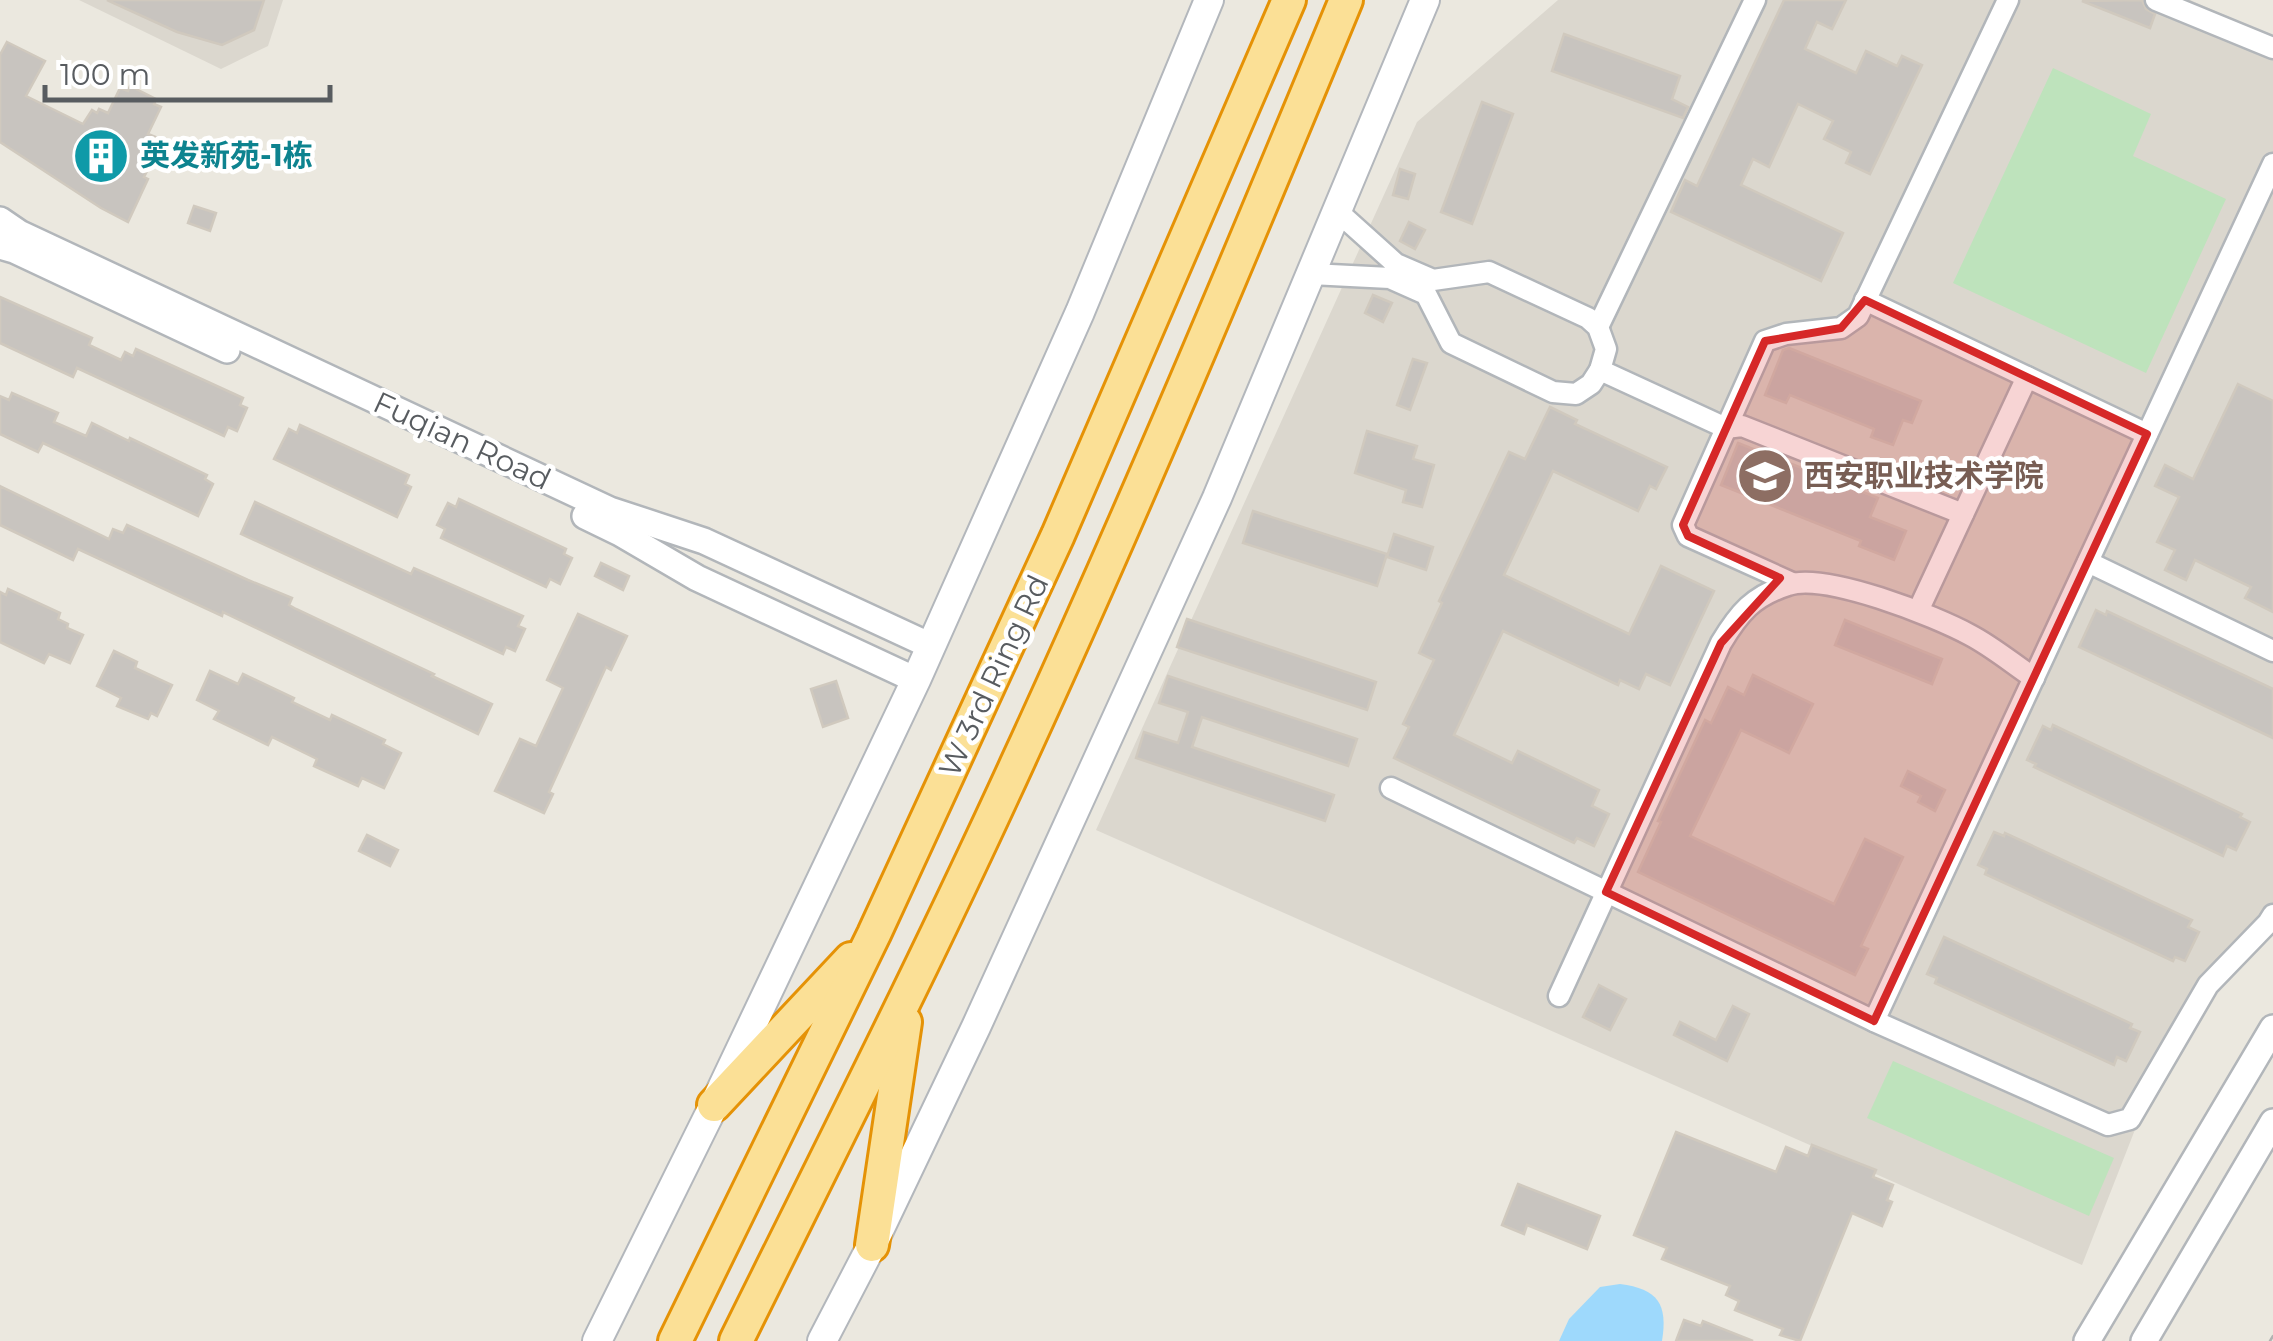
<svg xmlns="http://www.w3.org/2000/svg" width="2273" height="1341" viewBox="0 0 2273 1341" font-family="Montserrat,'Noto Sans SC',sans-serif">
  <style>
    .education { fill: #dbd7ce }
    .green { fill: #bee3bc }
    .water { fill: #9ed9fc }
    .building { fill: #c8c4bf; stroke: #d0c9be; stroke-width: 2.5 }
    .lines { fill: none; stroke-linecap: round; stroke-linejoin: round }
    .minor-casing { stroke: #b2b6ba; stroke-width: 25 }
    .tertiary-casing { stroke: #b2b6ba; stroke-width: 30 }
    .secondary-casing { stroke: #b3b7bc; stroke-width: 32 }
    .trunk-casing { stroke: #e59206; stroke-width: 38 }
    .minor { stroke: #fff; stroke-width: 20 }
    .tertiary { stroke: #fff; stroke-width: 25 }
    .secondary { stroke: #fff; stroke-width: 28 }
    .trunk { stroke: #fbe096; stroke-width: 32 }
    .tram { stroke: #b1b2b2; stroke-width: 2.5 }
    .marked { fill: #d62828; fill-opacity: 0.2; stroke: #d62828; stroke-width: 8; stroke-linejoin: round }
    .labels { text-anchor: middle; stroke-width: 9; stroke-linejoin: round; paint-order: stroke }
    .culture-label { font-size: 30px; font-weight: bold; fill: #0d838f; stroke: #fff; text-anchor: start }
    .street-label { font-size: 30px; fill: #585c60; stroke: #fff }
    .education-label { font-size: 30px; font-weight: bold; fill: #785e54; stroke: #fff; text-anchor: start }
  </style>
  <rect width="100%" height="100%" fill="#ebe8df"/>
  <!-- education -->
  <g class="education">
    <polygon points="79,0 283,0 268,46 221,69"/>
    <polygon points="1558,0 2190,0 2273,36 2273,934 2219,987 2138,1122 2082,1265 1096,830 1417,122"/>
  </g>
  <!-- green -->
  <g class="green">
    <polygon points="2053,68 2151,114 2133,156 2226,199 2146,373 1953,283"/>
    <polygon points="1893,1061 2114,1158 2089,1216 1867,1118"/>
  </g>
  <!-- water -->
  <path class="water" d="M1620 1284C1658 1289 1668 1304 1662 1341H1559L1569 1319 1600 1287Z"/>
  <!-- building -->
  <g class="building">
    <polygon points="107,0 264,0 254,30 222,45 177,32"/>
    <polygon points="1784,0 1846,0 1832,29 1817,22 1805,49 1856,73 1866,51 1897,66 1902,56 1922,65 1870,174 1846,163 1851,152 1824,139 1833,121 1798,104 1769,167 1753,159 1741,185 1843,233 1821,281 1671,212 1685,180 1697,186"/>
    <polygon points="2142,0 2146,9 2155,14 2150,28 2082,1"/>
    <polygon points="1564,34 1680,76 1672,99 1688,107 1683,118 1552,71"/>
    <polygon points="7,42 45,61 26,96 83,124 92,110 97,113 99,109 108,113 120,88 128,91 130,86 156,99 154,104 161,107 148,134 158,138 157,142 161,144 144,177 148,179 128,222 101,208 0,142 0,55"/>
    <polygon points="1482,102 1513,114 1472,224 1441,212"/>
    <polygon points="1400,169 1415,174 1408,199 1393,195"/>
    <polygon points="194,206 216,213 210,231 188,223"/>
    <polygon points="1409,222 1425,230 1415,249 1400,241"/>
    <polygon points="1373,295 1392,303 1383,322 1365,313"/>
    <polygon points="0,297 92,338 89,345 121,360 125,352 133,356 136,349 243,398 240,405 247,408 237,431 228,427 224,436 77,368 73,377 0,343"/>
    <polygon points="1789,348 1921,401 1912,423 1903,420 1893,445 1871,437 1874,429 1790,395 1786,403 1765,395 1783,350"/>
    <polygon points="1413,359 1427,363 1410,410 1397,405"/>
    <polygon points="2238,384 2273,401 2273,612 2245,598 2251,587 2195,560 2186,580 2165,570 2175,550 2157,542 2179,497 2155,486 2165,465 2193,479"/>
    <polygon points="12,393 58,413 54,422 86,436 92,423 129,441 130,438 207,475 205,479 213,484 198,516 43,443 38,452 0,434 0,396 9,400"/>
    <polygon points="1550,407 1577,420 1575,424 1667,467 1656,489 1650,486 1638,511 1553,471 1504,575 1629,634 1661,566 1714,591 1670,685 1646,674 1639,689 1620,680 1618,685 1503,631 1454,735 1512,763 1518,751 1599,790 1592,806 1609,814 1594,846 1577,838 1574,843 1394,758 1409,727 1403,724 1434,660 1419,653 1442,603 1439,601 1509,452 1525,459"/>
    <polygon points="300,425 409,475 405,484 411,487 397,517 274,459 289,429 297,433"/>
    <polygon points="1367,431 1417,446 1413,459 1434,465 1422,507 1403,502 1406,490 1355,473"/>
    <polygon points="1738,443 1878,498 1870,517 1906,531 1894,560 1859,546 1861,541 1721,485"/>
    <polygon points="0,486 109,539 113,529 123,533 127,525 248,580 292,598 289,605 296,609 434,674 432,676 492,704 478,734 223,612 222,616 78,549 73,560 0,525"/>
    <polygon points="459,499 566,549 564,554 572,558 560,584 550,579 546,587 441,538 445,529 437,525 448,503 456,507"/>
    <polygon points="255,502 411,574 414,568 523,616 518,626 525,629 515,651 506,647 503,654 241,534"/>
    <polygon points="1253,511 1387,554 1377,586 1243,543"/>
    <polygon points="1394,534 1433,547 1426,570 1387,557"/>
    <polygon points="601,563 629,576 623,590 595,576"/>
    <polygon points="8,589 60,613 58,619 68,624 67,628 83,635 70,663 49,654 44,663 0,642 0,592 6,595"/>
    <polygon points="2096,610 2106,615 2107,611 2273,689 2273,738 2079,647"/>
    <polygon points="578,614 627,636 611,670 606,667 549,792 553,794 544,813 495,791 520,739 536,746 563,688 547,680"/>
    <polygon points="1187,619 1376,682 1367,710 1177,647"/>
    <polygon points="1845,620 1942,659 1932,684 1835,645"/>
    <polygon points="114,651 137,662 135,668 172,685 157,716 151,713 148,719 117,706 121,698 97,686"/>
    <polygon points="210,671 238,684 243,674 294,698 292,702 330,720 332,715 385,740 383,744 401,753 384,788 362,778 358,786 314,766 317,759 272,737 268,745 214,719 219,711 197,700"/>
    <polygon points="1753,675 1813,704 1789,753 1741,730 1690,836 1834,904 1865,839 1903,857 1861,946 1868,949 1855,975 1638,872 1661,822 1658,821 1705,720 1711,723 1728,687 1744,695"/>
    <polygon points="1168,676 1357,739 1348,766 1202,717 1192,747 1334,795 1325,821 1136,758 1144,732 1178,743 1188,712 1159,703"/>
    <polygon points="836,681 848,718 823,727 811,689"/>
    <polygon points="2053,725 2242,814 2240,817 2250,822 2236,850 2227,846 2223,856 2034,767 2036,764 2027,760 2043,726 2051,730"/>
    <polygon points="1908,771 1945,790 1935,811 1918,802 1921,796 1901,786"/>
    <polygon points="1994,832 2004,836 2005,833 2192,920 2188,927 2199,932 2185,961 2175,957 2173,961 1985,874 1987,869 1978,865"/>
    <polygon points="367,835 398,850 390,866 359,851"/>
    <polygon points="1944,937 2132,1024 2130,1028 2140,1032 2126,1061 2117,1057 2114,1065 1935,983 1937,978 1927,974"/>
    <polygon points="1599,985 1626,999 1610,1030 1583,1017"/>
    <polygon points="1733,1006 1749,1014 1727,1061 1674,1035 1680,1022 1716,1040"/>
    <polygon points="1676,1132 1776,1172 1786,1147 1808,1156 1812,1145 1876,1170 1873,1177 1893,1185 1887,1200 1892,1202 1882,1226 1852,1213 1800,1341 1780,1335 1783,1329 1735,1310 1739,1301 1726,1295 1730,1286 1662,1259 1667,1248 1634,1235"/>
    <polygon points="1518,1184 1600,1216 1587,1249 1527,1225 1524,1234 1502,1225"/>
    <polygon points="1684,1320 1701,1326 1703,1321 1753,1341 1676,1341"/>
  </g>
  <g class="lines">
    <!-- minor casing -->
    <g class="minor-casing">
      <g id="minor">
        <polyline points="2156,0 2273,48"/>
        <polyline points="1311,274 1390,278 1426,294 1451,343 1553,392 1576,394 1591,384 1600,370 1606,349 1598,327 1588,318 1489,272 1433,280 1396,264 1337,211"/>
        <polyline points="1865,300 2147,434"/>
        <polyline points="1598,327 1755,0"/>
        <polyline points="1600,370 1726,428 1742,426 1963,514"/>
        <polyline points="2088,562 2273,651"/>
        <polyline points="1792,583 1688,536 1683,525 1765,341 1786,334 1841,328 1858,316 2008,0"/>
        <polyline points="1918,611 2027,377"/>
        <polyline points="1391,788 1874,1021 2108,1125 2130,1119 2208,985 2268,923 2273,915"/>
        <path d="M1559 996 1721 643C1739 613 1753 596 1788 585 1825 572 1935 616 1970 635 1993 647 2013 664 2034 678"/>
        <polyline points="1874,1021 2273,164"/>
      </g>
    </g>
    <!-- tertiary casing -->
    <g class="tertiary-casing">
      <g id="tertiary">
        <polyline points="0,220 19,233 610,510 704,541 931,646"/>
        <polyline points="0,246 14,250 227,350"/>
        <polyline points="585,516 620,533 697,578 916,680"/>
        <polyline points="2087,1341 2273,1028"/>
        <polyline points="2144,1341 2273,1122"/>
      </g>
    </g>
    <!-- secondary casing -->
    <g class="secondary-casing">
      <g id="secondary">
        <polyline points="597,1341 714,1105 916,680 1080,312 1209,0"/>
        <polyline points="822,1341 872,1245 976,1027 1217,498 1425,0"/>
      </g>
    </g>
    <!-- trunk casing -->
    <g class="trunk-casing">
      <g id="trunk">
        <polyline points="714,1105 851,959"/>
        <polyline points="872,1245 905,1022"/>
        <polyline points="675,1341 874,934 1058,535 1289,0"/>
        <path d="M736 1341C832 1147 930 954 1020 757 1135 507 1241 254 1346 0"/>
      </g>
    </g>
    <!-- minor -->
    <use href="#minor" class="minor"/>
    <!-- tertiary -->
    <use href="#tertiary" class="tertiary"/>
    <!-- secondary -->
    <use href="#secondary" class="secondary"/>
    <!-- trunk -->
    <use href="#trunk" class="trunk"/>
    <!-- tram -->
    <polyline class="tram" points="2270,1341 2273,1336"/>
  </g>
  <!-- marked area -->
  <path class="marked" d="M1865 300 2147 434 1874 1021 1606 892 1721 643 1780 578 1688 536 1683 525 1765 341 1841 328Z"/>
  <!-- icons -->
  <defs>
    <g id="building-disc" transform="scale(2.875)"><circle r="9.5" fill="#0f9aa8" stroke="#fff"/><path d="M-4-6H4V6H1V3H-1V6H-4ZM-2.5-4.3h1.7v1.8h-1.7ZM.8-4.3h1.7v1.8H.8ZM-2.5-1h1.7V.8h-1.7ZM.8-1h1.7V.8H.8Z" fill="#fff"/></g>
    <g id="university-disc" transform="scale(2.875)"><circle r="9.5" fill="#8d6e63" stroke="#fff"/><path d="M0-5L7-2L0 1L-7-2ZM-4 1L0 2.5L4 1V4Q0 6-4 4Z" fill="#fff"/></g>
  </defs>
  <g fill-rule="evenodd">
    <use href="#building-disc" x="101" y="156"/>
    <use href="#university-disc" x="1765" y="476"/>
  </g>
  <g class="labels">
    <!-- culture labels -->
    <g class="culture-label">
      <text x="140" y="166">英发新苑-1栋</text>
    </g>
    <!-- street labels -->
    <g class="street-label">
      <text transform="translate(462 441) rotate(25)" y="10">Fuqian Road</text>
      <text transform="translate(994 676) rotate(-65)" y="10">W 3rd Ring Rd</text>
    </g>
    <!-- education labels -->
    <g class="education-label">
      <text x="1804" y="486">西安职业技术学院</text>
    </g>
  </g>
  <!-- scale -->
  <path d="M45 85v15h285v-15" fill="none" stroke="#585c60" stroke-width="5"/>
  <text x="60" y="85" font-size="30" fill="#585c60" stroke="#ffffff" stroke-width="8" paint-order="stroke">100 m</text>
</svg>
